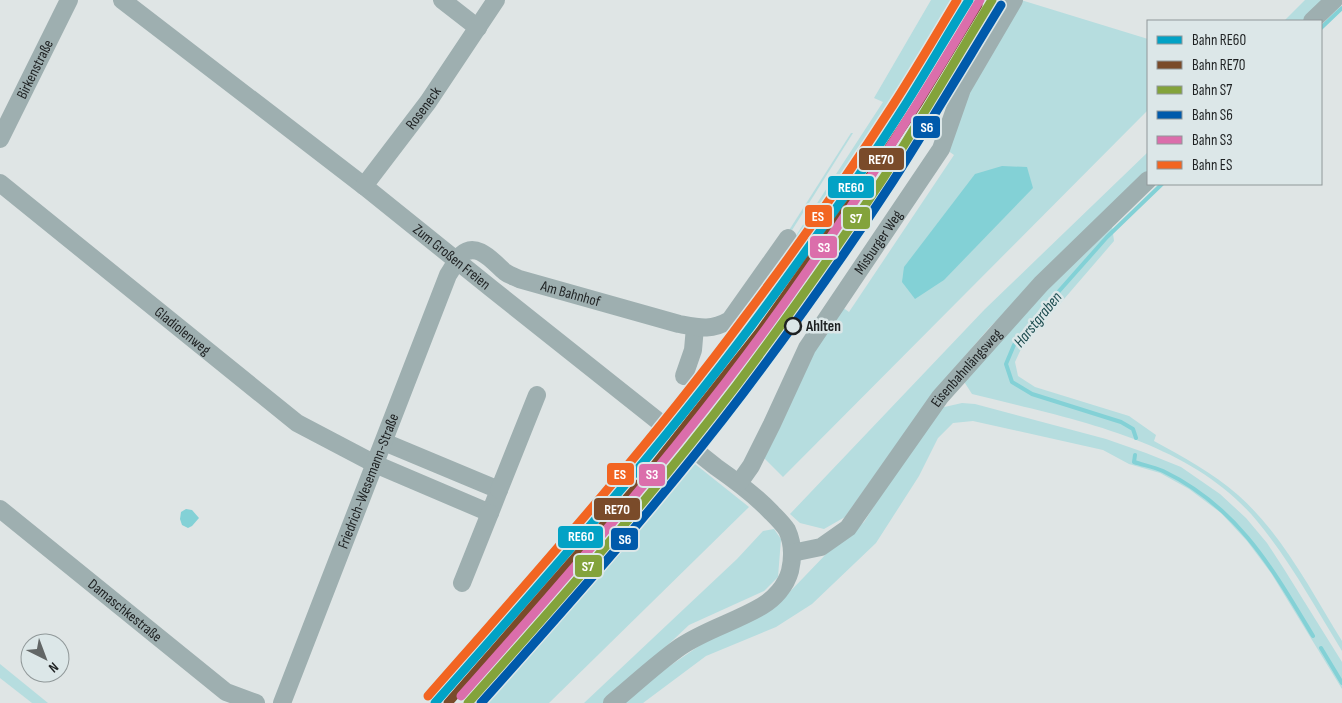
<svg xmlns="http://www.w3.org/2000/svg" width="1342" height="703" viewBox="0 0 1342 703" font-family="'Sofia Sans Condensed',sans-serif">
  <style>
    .green { fill: #b6dddf }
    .water { fill: #83d1d6 }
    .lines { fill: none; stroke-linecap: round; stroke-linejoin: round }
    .stream { stroke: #83d1d6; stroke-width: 4 }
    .minor { stroke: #9eafb0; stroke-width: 18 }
    .rail-1-casing { stroke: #dce7e8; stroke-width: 12 }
    .rail-2-casing { stroke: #dce7e8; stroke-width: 12 }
    .rail-3-casing { stroke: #dce7e8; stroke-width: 12 }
    .rail-4-casing { stroke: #dce7e8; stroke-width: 12 }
    .rail-5-casing { stroke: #dce7e8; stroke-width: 12 }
    .rail-6-casing { stroke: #dce7e8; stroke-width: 12 }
    .rail-1 { stroke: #02a2c5; stroke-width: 9 }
    .rail-2 { stroke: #7a4b2a; stroke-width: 9 }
    .rail-3 { stroke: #83a33b; stroke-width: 9 }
    .rail-4 { stroke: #005aab; stroke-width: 9 }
    .rail-5 { stroke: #db6eab; stroke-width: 9 }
    .rail-6 { stroke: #f26522; stroke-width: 9 }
    .stop-dot { fill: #dce7e8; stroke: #1e2122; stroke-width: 2.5 }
    .labels { text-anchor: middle; stroke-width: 5; stroke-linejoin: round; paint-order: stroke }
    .street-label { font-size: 15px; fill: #1e2122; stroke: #dce7e8 }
    .stop-label { font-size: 15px; font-weight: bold; fill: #1e2122; stroke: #dce7e8; text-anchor: start }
    .water-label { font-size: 16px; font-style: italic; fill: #1b4b4e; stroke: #dce7e8 }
    .line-badge { stroke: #dce7e8; stroke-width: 2 }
    .badge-label { font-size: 14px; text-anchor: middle; font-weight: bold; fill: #fff }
  </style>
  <rect width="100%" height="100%" fill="#dfe5e5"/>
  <!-- green -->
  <g class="green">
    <polygon points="931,0 958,0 922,68 803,239 795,237 883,102 874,98"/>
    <polygon points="1021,0 1148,39 1148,110 783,477 764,458 810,356 842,307 849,312 954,155 947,150 969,88"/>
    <polygon points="1305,0 1326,0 1304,21 1284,21"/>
    <polygon points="851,133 853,133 789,235 786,235"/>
    <polygon points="1148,152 1148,172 989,328 932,394 845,517 824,529 800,523 790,514 985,309"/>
    <path d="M1112 226 1114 241 1021 349 1015 362 1018 376 1035 387 1129 416 1156 435 1154 441C1183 457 1213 473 1238 495 1283 535 1311 591 1342 641V651C1315 607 1290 561 1257 521 1189 439 1071 419 972 394L963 380 1050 281Z"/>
    <polygon points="962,403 975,404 1106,439 1146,453 1181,467 1220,494 1246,518 1267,543 1284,569 1342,662 1342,689 1271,573 1247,541 1221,513 1189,489 1160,473 1129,464 1103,450 973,421 953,423 938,438 919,476 876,543 812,604 776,627 706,656 643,703 624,703 655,676 718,633 780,602 829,551 864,522 912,446 940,408"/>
    <polygon points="695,464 749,507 549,703 481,703"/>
    <polygon points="774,529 781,539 778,577 764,591 689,625 606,703 584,703 737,559 763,531"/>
    <polygon points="0,664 48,703 32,703 0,678"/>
  </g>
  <!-- water -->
  <g class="water">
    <polygon points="1002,166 1027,167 1033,188 944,280 915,299 902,282 904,267 975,174"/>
    <polygon points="186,509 192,510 199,518 192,526 188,528 182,525 180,519 181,512"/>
  </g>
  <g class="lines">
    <!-- stream -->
    <g class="stream">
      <polyline points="1321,28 1342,8"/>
      <polyline points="1136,438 1133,429 1121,422 1032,394 1012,382 1006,364 1014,345 1044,308 1107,237 1162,184"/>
      <path d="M1135 455 1134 462C1143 465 1154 467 1163 471 1238 507 1272 568 1313 636"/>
      <polyline points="1321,648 1342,683"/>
    </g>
    <!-- minor -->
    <g class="minor">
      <path id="s1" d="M122 0 364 186 492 289 716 467C736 481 755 495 772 513 777 518 783 524 787 530 793 543 793 558 790 571 786 586 774 599 762 606 735 622 705 630 680 647 656 664 634 685 612 703"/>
      <polyline points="442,0 478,28"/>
      <polyline points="1312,21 1334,0"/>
      <path id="s2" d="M0 139 69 0"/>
      <path id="s3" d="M0 183 297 423 375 464 490 513 499 490 384 442"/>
      <path id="s4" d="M364 186 428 102 496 0"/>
      <polyline points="684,376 693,350 695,327"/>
      <path id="s5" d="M739 483 751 466 772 424 807 348 941 149 962 89 1014 0"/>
      <polyline points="499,490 537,395"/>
      <path id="s6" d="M0 509 226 692 256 703"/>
      <path id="s7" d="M792 553 821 547 848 528 940 397 1041 284 1148 180"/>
      <polyline points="462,583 490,513"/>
      <path id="s8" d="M282 703 448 275C452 269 456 261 461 255 477 240 494 263 505 272 509 275 515 277 519 279L679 324C700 328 711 331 730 320L788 238"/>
    </g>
    <!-- rail-1 casing -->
    <g class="rail-1-casing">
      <path id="rail-1" d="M435 703C544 580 653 457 752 325 804 255 855 184 902 110 925 74 946 37 969 0"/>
    </g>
    <!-- rail-2 casing -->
    <g class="rail-2-casing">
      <polyline id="rail-2" points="448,703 645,477 760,331 874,170 919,102 978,5"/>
    </g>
    <!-- rail-3 casing -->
    <g class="rail-3-casing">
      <path id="rail-3" d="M468 703C560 600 652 496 736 386 787 318 837 248 884 177 921 119 956 59 992 0"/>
    </g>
    <!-- rail-4 casing -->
    <g class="rail-4-casing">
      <path id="rail-4" d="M481 703C571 602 662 500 744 392 796 323 846 253 893 181 930 123 965 64 1001 5"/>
    </g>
    <!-- rail-5 casing -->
    <g class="rail-5-casing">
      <path id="rail-5" d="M461 696C552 594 642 491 726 382 820 260 902 132 980 0"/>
    </g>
    <!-- rail-6 casing -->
    <g class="rail-6-casing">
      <path id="rail-6" d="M428 696C536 573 646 450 744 318 796 249 846 178 893 105 915 71 936 35 957 0"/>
    </g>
    <!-- rail-1 -->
    <use href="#rail-1" class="rail-1"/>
    <!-- rail-2 -->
    <use href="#rail-2" class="rail-2"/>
    <!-- rail-3 -->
    <use href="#rail-3" class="rail-3"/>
    <!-- rail-4 -->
    <use href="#rail-4" class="rail-4"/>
    <!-- rail-5 -->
    <use href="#rail-5" class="rail-5"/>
    <!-- rail-6 -->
    <use href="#rail-6" class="rail-6"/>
  </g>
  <!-- markers -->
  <circle class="stop-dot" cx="793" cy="326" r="8"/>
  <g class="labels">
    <!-- street labels -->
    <g class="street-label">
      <text dy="5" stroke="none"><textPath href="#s2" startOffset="78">Birkenstraße</textPath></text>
      <text dy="5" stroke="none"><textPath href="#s4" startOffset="98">Roseneck</textPath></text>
      <text dy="5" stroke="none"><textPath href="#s5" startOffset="279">Misburger Weg</textPath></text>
      <text dy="5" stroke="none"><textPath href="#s1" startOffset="418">Zum Großen Freien</textPath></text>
      <text dy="5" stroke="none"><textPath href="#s8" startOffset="605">Am Bahnhof</textPath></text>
      <text dy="5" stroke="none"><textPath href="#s3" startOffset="235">Gladiolenweg</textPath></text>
      <text dy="5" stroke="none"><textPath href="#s7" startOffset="262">Eisenbahnlängsweg</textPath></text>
      <text dy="5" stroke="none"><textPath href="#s8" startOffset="238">Friedrich-Wesemann-Straße</textPath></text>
      <text dy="5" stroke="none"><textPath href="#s6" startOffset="161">Damaschkestraße</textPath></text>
    </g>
    <!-- stop labels -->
    <g class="stop-label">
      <text x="806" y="331">Ahlten</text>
    </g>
    <!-- water labels -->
    <g class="water-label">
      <text transform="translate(1037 319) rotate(-51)" y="6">Harstgraben</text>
    </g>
  </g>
  <g class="line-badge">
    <rect x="912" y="115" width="29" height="24" rx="5" fill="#005aab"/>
    <rect x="858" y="147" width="47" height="24" rx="5" fill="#7a4b2a"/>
    <rect x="827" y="175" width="48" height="24" rx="5" fill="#02a2c5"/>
    <rect x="804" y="204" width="29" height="24" rx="5" fill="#f26522"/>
    <rect x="842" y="206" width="29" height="24" rx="5" fill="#83a33b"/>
    <rect x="809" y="235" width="29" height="24" rx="5" fill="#db6eab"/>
    <rect x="606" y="462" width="29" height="24" rx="5" fill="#f26522"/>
    <rect x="638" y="463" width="28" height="24" rx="5" fill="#db6eab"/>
    <rect x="593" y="497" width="48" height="24" rx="5" fill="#7a4b2a"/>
    <rect x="557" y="525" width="47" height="24" rx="5" fill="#02a2c5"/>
    <rect x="610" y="527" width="29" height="24" rx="5" fill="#005aab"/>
    <rect x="574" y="554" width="29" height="24" rx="5" fill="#83a33b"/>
  </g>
  <g class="badge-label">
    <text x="927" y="132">S6</text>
    <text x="881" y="164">RE70</text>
    <text x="851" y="192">RE60</text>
    <text x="818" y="221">ES</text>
    <text x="856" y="223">S7</text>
    <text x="824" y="252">S3</text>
    <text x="620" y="479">ES</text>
    <text x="652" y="479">S3</text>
    <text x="617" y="514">RE70</text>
    <text x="581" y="541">RE60</text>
    <text x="625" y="544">S6</text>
    <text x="588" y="571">S7</text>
  </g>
  <!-- legend -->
  <rect x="1147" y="20" width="175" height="165" fill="#dce7e8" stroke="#909899"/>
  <rect x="1157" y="36" width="25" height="8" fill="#02a2c5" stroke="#909899"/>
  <text x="1192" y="45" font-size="15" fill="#1e2122">Bahn RE60</text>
  <rect x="1157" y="61" width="25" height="8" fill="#7a4b2a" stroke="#909899"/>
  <text x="1192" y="70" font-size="15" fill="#1e2122">Bahn RE70</text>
  <rect x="1157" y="86" width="25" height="8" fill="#83a33b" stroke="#909899"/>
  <text x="1192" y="95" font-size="15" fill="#1e2122">Bahn S7</text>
  <rect x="1157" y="111" width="25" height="8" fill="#005aab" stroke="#909899"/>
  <text x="1192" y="120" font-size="15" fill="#1e2122">Bahn S6</text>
  <rect x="1157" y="136" width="25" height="8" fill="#db6eab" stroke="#909899"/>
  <text x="1192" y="145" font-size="15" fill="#1e2122">Bahn S3</text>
  <rect x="1157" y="161" width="25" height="8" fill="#f26522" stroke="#909899"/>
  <text x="1192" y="170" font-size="15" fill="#1e2122">Bahn ES</text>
  <!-- north arrow -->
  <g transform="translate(45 658) rotate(138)"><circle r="24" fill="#dce7e8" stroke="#909899"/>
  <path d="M0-4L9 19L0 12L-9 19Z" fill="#626666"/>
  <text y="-8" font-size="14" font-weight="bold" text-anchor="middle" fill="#1e2122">N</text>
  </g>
</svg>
